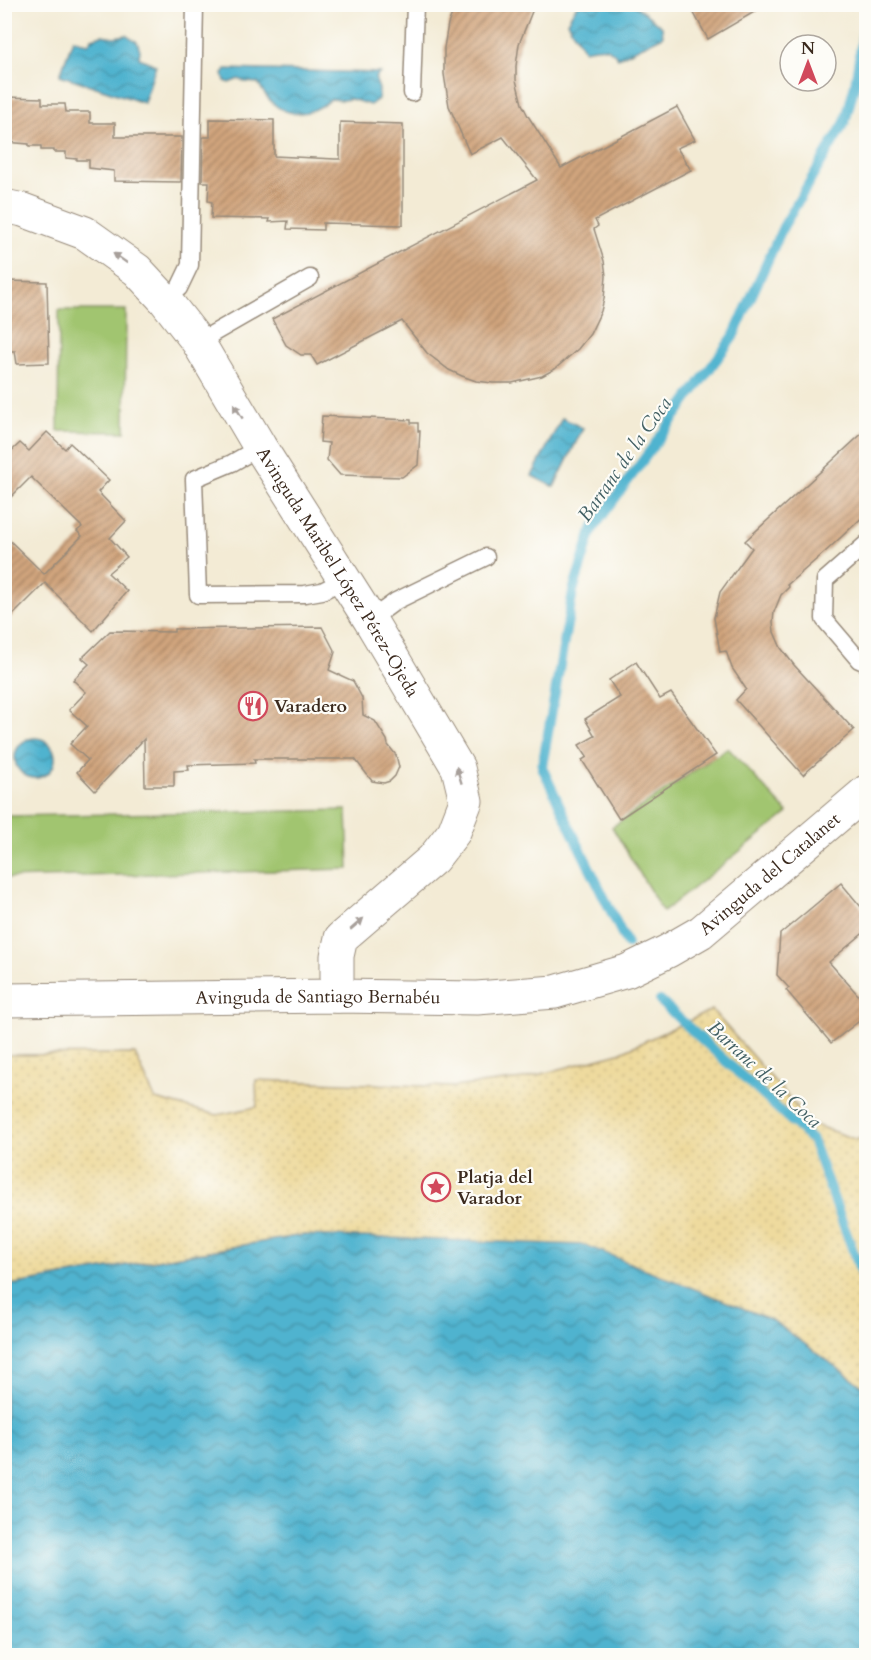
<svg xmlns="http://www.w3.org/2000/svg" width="871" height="1660" viewBox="0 0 871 1660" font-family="Cardo,serif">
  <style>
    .sand { fill: url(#sand-dots); stroke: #94825e; stroke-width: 1.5 }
    .garden { fill: #a1c56f; stroke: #6e7846; stroke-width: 1.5 }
    .water { fill: url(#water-waves); stroke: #466e76; stroke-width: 1.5 }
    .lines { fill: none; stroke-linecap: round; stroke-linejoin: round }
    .stream { stroke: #50b3cf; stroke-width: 10 }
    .building { fill: url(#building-hatch) }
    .service-casing { stroke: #978a7a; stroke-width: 19 }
    .minor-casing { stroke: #978a7a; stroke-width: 35 }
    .tertiary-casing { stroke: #978a7a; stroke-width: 35 }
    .service { stroke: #fff; stroke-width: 16 }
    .minor { stroke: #fff; stroke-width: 33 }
    .tertiary { stroke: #fff; stroke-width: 33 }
    .oneway { fill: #a79f9a }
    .labels { text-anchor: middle; stroke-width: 4.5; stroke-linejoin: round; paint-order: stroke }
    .street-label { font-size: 18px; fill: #3b2a1e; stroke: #fdfcf7 }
    .poi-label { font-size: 18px; font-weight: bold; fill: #3b2a1e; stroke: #fdfcf7; text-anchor: start }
    .water-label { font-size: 20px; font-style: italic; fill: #436165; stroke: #fdfcf7 }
  </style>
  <defs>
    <pattern id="sand-dots" width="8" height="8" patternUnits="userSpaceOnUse" patternTransform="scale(1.5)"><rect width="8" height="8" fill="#eeda9e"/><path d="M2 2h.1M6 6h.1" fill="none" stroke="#cdbb88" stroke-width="1.8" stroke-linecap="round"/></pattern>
    <pattern id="water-waves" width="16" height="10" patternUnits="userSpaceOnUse" patternTransform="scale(1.5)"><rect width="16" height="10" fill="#50b3cf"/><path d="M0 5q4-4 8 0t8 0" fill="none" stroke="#4492a7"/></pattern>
    <pattern id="building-hatch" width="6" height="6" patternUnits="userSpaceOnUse" patternTransform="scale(1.5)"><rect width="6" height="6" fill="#d0a47d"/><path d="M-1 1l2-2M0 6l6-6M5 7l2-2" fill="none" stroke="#aa8666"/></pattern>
  </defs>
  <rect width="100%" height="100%" fill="#fdfcf7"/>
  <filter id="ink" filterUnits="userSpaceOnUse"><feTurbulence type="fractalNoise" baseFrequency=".0167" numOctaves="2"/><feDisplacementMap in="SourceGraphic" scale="12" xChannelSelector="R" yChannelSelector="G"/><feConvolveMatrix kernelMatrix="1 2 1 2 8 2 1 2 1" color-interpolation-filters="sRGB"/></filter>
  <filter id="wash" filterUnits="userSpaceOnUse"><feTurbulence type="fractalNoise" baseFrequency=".008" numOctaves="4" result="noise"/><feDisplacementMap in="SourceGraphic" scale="24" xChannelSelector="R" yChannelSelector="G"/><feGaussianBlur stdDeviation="1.35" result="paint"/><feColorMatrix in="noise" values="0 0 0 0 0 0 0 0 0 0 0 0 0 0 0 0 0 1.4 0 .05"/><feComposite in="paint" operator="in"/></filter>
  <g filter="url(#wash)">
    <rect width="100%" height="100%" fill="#f3ebd5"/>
    <!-- sand -->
    <polygon class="sand" points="712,1010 812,1124 857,1140 866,1135 866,1389 772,1320 303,1235 5,1286 5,1055 135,1054 155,1099 217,1115 257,1107 256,1080 453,1087 523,1079 619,1053"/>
    <!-- garden -->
    <g class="garden">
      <polygon points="59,310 126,310 125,432 58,431"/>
      <polygon points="728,748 788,813 663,912 612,827"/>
      <polygon points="347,810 349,869 5,878 5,816"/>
    </g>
    <!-- water -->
    <g class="water">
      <path d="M577 5H635L662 27 663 36 618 58C608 44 600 47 584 50L567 22Z"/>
      <polygon points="102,35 114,37 127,35 137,42 140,50 139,58 156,65 144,103 60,75 73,39 88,44 92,38"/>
      <path d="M226 69 380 73 375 78 379 89 378 99 370 105 351 99 342 100 331 99C302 123 275 116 258 83L245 82 239 79 229 83 225 81 223 74Z"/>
      <polygon points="562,418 583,428 554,487 532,476"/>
      <circle cx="35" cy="758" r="20"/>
      <polygon points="303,1235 585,1245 772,1320 866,1389 866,1655 5,1655 5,1286"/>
    </g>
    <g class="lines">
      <!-- stream -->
      <g class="stream">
        <polyline points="627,944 573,834 542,767 573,591 592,530 733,337 783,227 845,122 855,84 866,15"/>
        <polyline points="660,1001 812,1140 866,1286"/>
      </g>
    </g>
    <g id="blocks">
      <!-- building -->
      <g class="building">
        <polygon points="456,4 535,4 519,44 516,66 516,80 522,104 528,116 561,168 677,107 695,140 677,148 691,170 595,220 598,226 594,229 604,261 606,276 604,299 601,311 590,334 578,349 555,369 542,376 512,383 493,383 476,381 462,376 449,370 427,353 402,321 317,365 311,355 301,355 286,345 272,319 537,180 503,137 470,154 449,106 444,74 444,48 448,24"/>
        <polygon points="689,4 768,4 708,39"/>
        <polygon points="4,97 42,98 42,104 65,104 66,112 90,112 90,123 115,123 115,137 182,137 181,182 114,181 114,171 89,168 89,160 77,160 77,159 66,158 66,152 54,152 54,150 41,150 41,146 29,146 29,144 5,142"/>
        <polygon points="210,119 274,120 274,156 335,159 340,159 340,122 403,124 403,225 323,223 323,230 287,229 288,221 269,222 270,219 211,218 212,202 208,201 209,182 202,182 203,137 210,137"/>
        <polygon points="4,281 47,282 49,363 17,364 15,351 4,351"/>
        <polygon points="322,416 411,420 411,423 418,423 418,431 420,431 418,465 402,477 340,475 327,460 329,443 320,442"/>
        <polygon points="867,429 867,513 825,552 787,585 789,587 781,595 774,612 773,622 774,632 781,648 794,665 854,730 803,775 736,700 746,689 732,668 726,651 720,652 714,618 720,592 752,548 745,541"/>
        <polygon points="47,432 65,449 70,443 109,480 98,492 126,521 110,538 127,557 108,573 127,591 93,631 45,583 4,624 4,535 44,574 82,536 77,531 82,527 31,477 4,504 4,458 20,443 29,451"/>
        <polygon points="322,627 335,652 329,670 353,681 362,698 363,715 375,721 387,740 388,745 396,755 399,767 395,776 390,781 384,783 372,781 355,759 254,759 255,763 188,765 189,770 174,771 174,786 145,786 144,739 95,791 77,772 88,760 70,744 87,726 69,710 86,692 73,680 89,664 82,658 110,631 174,632 174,629"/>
        <polygon points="636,662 660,699 671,693 716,755 619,819 582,760 587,757 579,745 595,736 585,719 620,697 609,680"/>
        <polygon points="841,883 867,914 867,930 829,962 867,1005 867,1015 831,1043 786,990 789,988 777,975 780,934"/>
      </g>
    </g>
  </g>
  <g filter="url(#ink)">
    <use href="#blocks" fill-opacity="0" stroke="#978a7a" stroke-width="1.5"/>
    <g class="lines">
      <!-- service casing -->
      <g class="service-casing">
        <g id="service">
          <polyline points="412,93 415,4"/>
          <polyline points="165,300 179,288 190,265 195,4"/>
          <polyline points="198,342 310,278"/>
          <polyline points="260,447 232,463 194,479 198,595 305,594 322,591 344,580"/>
          <polyline points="866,544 825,580 824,619 859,660 866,663"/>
          <polyline points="370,620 396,601 486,557"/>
        </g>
      </g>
      <!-- minor casing -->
      <g class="minor-casing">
        <g id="minor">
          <path id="s1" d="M4 206 23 210 85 233 137 270 165 300 198 342 260 447 370 620 458 768 466 801 454 832 433 859 341 938 337 956V996"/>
        </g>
      </g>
      <!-- tertiary casing -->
      <g class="tertiary-casing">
        <g id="tertiary">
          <path id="s2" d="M4 1000 337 996 477 998 555 992 627 971 668 951 701 932 866 792"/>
        </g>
      </g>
      <!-- service -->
      <use href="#service" class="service"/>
      <!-- minor -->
      <use href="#minor" class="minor"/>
      <!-- tertiary -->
      <use href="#tertiary" class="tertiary"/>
    </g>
    <!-- one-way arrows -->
    <defs><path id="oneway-solid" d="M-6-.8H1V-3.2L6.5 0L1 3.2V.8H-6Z" transform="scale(1.5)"/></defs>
    <g class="oneway">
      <use href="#oneway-solid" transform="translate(120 258) rotate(-145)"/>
      <use href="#oneway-solid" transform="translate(238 411) rotate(-121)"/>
      <use href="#oneway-solid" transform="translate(459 775) rotate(-107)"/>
      <use href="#oneway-solid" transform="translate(357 924) rotate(-41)"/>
    </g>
  </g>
  <!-- icons -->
  <defs>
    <g id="restaurant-ring" transform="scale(1.5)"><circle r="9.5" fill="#fdfcf7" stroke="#d1495b" stroke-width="1.5"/><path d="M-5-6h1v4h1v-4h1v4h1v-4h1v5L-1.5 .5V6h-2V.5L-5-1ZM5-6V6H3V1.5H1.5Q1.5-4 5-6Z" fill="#d1495b"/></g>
    <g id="sight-ring" transform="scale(1.5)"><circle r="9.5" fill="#fdfcf7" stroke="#d1495b" stroke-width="1.5"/><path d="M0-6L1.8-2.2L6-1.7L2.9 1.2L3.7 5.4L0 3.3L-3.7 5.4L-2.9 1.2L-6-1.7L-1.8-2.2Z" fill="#d1495b"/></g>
  </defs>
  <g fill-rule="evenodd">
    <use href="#restaurant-ring" x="253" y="706"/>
    <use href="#sight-ring" x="436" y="1187"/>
  </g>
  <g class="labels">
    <!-- street labels -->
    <g class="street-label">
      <text dy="6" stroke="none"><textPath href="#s1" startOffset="513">Avinguda Maribel López Pérez-Ojeda</textPath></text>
      <text dy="6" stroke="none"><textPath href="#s2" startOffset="800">Avinguda del Catalanet</textPath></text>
      <text dy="6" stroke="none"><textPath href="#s2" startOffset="314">Avinguda de Santiago Bernabéu</textPath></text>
    </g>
    <!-- poi labels -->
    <g class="poi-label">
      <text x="274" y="712">Varadero</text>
      <text x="457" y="1183">Platja del<tspan x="457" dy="21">Varador</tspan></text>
    </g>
    <!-- water labels -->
    <g class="water-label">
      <text transform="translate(624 459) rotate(-55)" y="7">Barranc de la Coca</text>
      <text transform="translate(765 1074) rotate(43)" y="7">Barranc de la Coca</text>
    </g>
  </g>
  <!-- margin -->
  <rect width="871" height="1660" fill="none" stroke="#fdfcf7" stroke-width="24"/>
  <!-- north arrow -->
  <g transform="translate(808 63)"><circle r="28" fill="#fdfcf7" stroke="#afa8a0" stroke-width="1.5"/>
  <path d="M0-4.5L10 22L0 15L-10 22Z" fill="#d1495b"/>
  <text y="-9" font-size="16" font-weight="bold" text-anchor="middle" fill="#3b2a1e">N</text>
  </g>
</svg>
